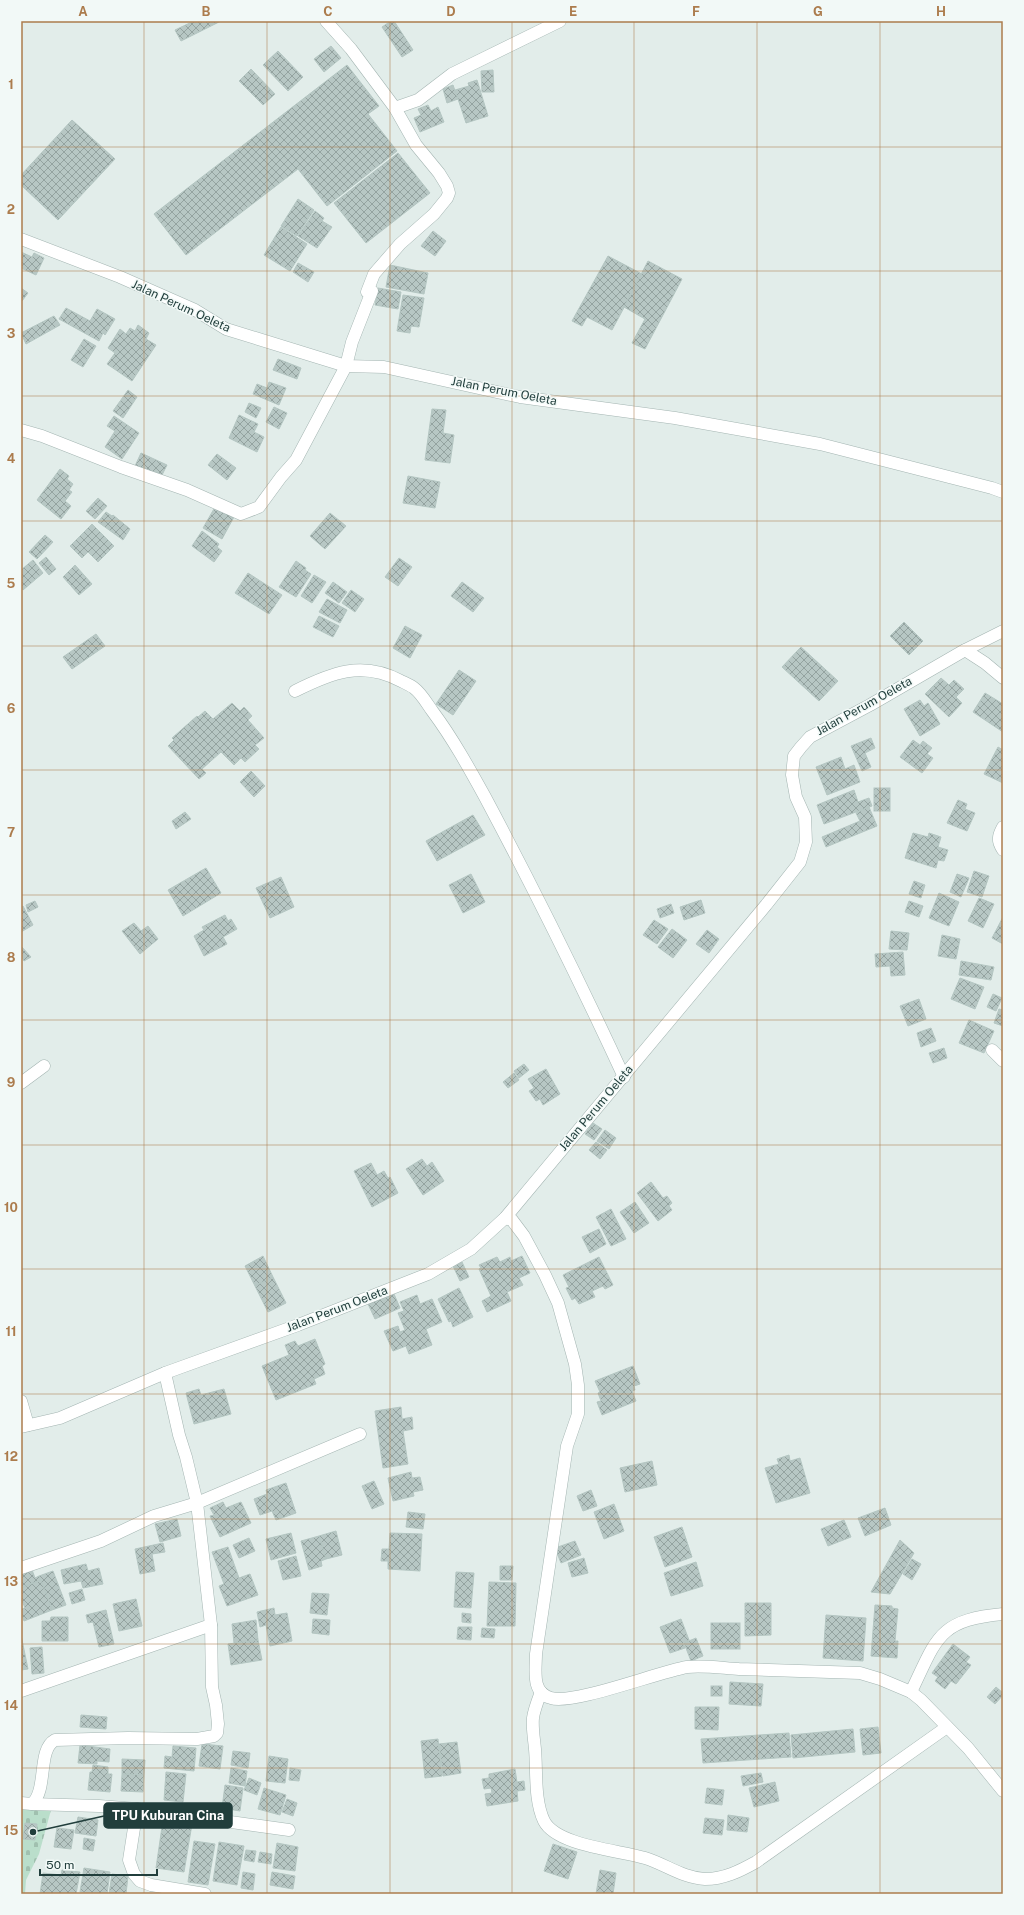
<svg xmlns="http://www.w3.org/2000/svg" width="1024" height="1915" viewBox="0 0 1024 1915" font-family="'Public Sans',sans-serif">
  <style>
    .cemetery { fill: url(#cemetery-stones) }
    .building { fill: url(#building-cross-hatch); stroke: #b4c6c2 }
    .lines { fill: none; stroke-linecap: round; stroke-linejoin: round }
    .minor-casing { stroke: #a4b5b2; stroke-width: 13 }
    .minor { stroke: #fff; stroke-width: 12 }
    .grid { fill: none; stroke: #ac7c4d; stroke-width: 1; stroke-opacity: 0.55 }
    .labels { text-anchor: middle; stroke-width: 3; stroke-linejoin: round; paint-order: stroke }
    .street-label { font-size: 12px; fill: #213e3c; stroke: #f2f9f7 }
    .leader { fill: none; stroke: #213e3c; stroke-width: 1.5 }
    .callout-dot { fill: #213e3c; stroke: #f2f9f7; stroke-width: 1.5 }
    .callout { fill: #213e3c; stroke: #213e3c; stroke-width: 1.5 }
    .callout-label { font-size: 13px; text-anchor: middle; font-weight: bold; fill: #fff }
    .neatline { fill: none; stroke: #ac7c4d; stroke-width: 1.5 }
    .grid-label { font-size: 13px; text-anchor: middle; font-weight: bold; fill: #ac7c4d }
  </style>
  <defs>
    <pattern id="cemetery-stones" width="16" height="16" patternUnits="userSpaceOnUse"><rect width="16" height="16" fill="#badecb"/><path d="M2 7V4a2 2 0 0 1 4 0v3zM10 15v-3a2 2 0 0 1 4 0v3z" fill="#a0c0af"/></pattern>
    <pattern id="building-cross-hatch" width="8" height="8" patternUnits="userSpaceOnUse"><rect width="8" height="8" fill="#b7c7c4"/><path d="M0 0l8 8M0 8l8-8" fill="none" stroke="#94a3a0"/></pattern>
  </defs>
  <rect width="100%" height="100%" fill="#e2edea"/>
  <!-- cemetery -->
  <polygon class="cemetery" points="21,1808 51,1810 39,1854 26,1880 25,1894 21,1894"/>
  <!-- building -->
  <g class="building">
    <polygon points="194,21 221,21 181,41 175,30"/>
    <polygon points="391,21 394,21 413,50 402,57 382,27"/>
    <polygon points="331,46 341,58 324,72 314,59"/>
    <polygon points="278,51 303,77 288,91 263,65"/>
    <polygon points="347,65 379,106 368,114 397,151 327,206 298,169 186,255 154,214"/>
    <polygon points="251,69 275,94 263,105 239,81"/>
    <polygon points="493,70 494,92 482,92 481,71"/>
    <polygon points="477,80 488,116 466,123 455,90 469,86 468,83"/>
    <polygon points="453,85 458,99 447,103 443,89"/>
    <polygon points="428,105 431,111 438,107 444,122 420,132 414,118 421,115 418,109"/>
    <polygon points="72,120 115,159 58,220 21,185 21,175"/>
    <polygon points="398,153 430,193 366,243 334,203"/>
    <polygon points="298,199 314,210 297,236 281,226"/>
    <polygon points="315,211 324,218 322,221 332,227 317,248 298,236"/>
    <polygon points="281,227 307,244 290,271 264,255"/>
    <polygon points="433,231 446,241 435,256 421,246"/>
    <polygon points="21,252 32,257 34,253 44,258 36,275 21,268"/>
    <polygon points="608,256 642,274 612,330 587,317 582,326 572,321"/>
    <polygon points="648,261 682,279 645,349 632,343 645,319 624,307"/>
    <polygon points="298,263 314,272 308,282 293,272"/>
    <polygon points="390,265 428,273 424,294 386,287"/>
    <polygon points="21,288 28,293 22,301 21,300"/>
    <polygon points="378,288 401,292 398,309 375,305"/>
    <polygon points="403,295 424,298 419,327 411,326 410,333 397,331"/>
    <polygon points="66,308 90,321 97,309 115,319 105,335 103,333 99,341 59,319"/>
    <polygon points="54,316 60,325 26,344 21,333"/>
    <polygon points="138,325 149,333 146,339 156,345 132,381 107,364 115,353 108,348 120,329 126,334 130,328 135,331"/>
    <polygon points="84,339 96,346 83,367 71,360"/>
    <polygon points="278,359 301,368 297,379 273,370"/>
    <polygon points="269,382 286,388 279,405 253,394 257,384 267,388"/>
    <polygon points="128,390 137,397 123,418 113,411"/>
    <polygon points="249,403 261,408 256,418 245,412"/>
    <polygon points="274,407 287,413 279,429 266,422"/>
    <polygon points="432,409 446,410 443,433 454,435 450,463 425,460"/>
    <polygon points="239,415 258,424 254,432 264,437 257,452 229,438"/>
    <polygon points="114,416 139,433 122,459 105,447 115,431 107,426"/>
    <polygon points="141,453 167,465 161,477 135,466"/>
    <polygon points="217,454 236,468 227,480 208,465"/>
    <polygon points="60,469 69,476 67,479 73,484 69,490 72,492 65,501 71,506 61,519 37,500"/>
    <polygon points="408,476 440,482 435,508 403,503"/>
    <polygon points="98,498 107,506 95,519 86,511"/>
    <polygon points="215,507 234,517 222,539 203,528"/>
    <polygon points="106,512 112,516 113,515 130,529 123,540 98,522"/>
    <polygon points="330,513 346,526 325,549 310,536"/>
    <polygon points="92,524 114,546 98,562 88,552 82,558 70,546"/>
    <polygon points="202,531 219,544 217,547 222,551 214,562 192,546"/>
    <polygon points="45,535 53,542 37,559 29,552"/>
    <polygon points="46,557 56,569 49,575 39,563"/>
    <polygon points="399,558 412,567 398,586 385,577"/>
    <polygon points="33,560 43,573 23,590 21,587 21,570"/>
    <polygon points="296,561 306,568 305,570 311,574 296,597 279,587"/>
    <polygon points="75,565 92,584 79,595 63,577"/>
    <polygon points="248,573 282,595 269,614 235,593"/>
    <polygon points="314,575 326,582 312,603 301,596"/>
    <polygon points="333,582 347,592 339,603 325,593"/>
    <polygon points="462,582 484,598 473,612 451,596"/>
    <polygon points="351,590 364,599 355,612 342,603"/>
    <polygon points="327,599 347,610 340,623 319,612"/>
    <polygon points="319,616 339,626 333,637 313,627"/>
    <polygon points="904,622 923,641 909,655 890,636"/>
    <polygon points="405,626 422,635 410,658 393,648"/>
    <polygon points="96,634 105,646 72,669 63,657"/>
    <polygon points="801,647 838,681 819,701 782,667"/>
    <polygon points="459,670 476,681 453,715 436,704"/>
    <polygon points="941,678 949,685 954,680 964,689 956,697 962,703 949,717 925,694"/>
    <polygon points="985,693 1003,704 1003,732 973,712"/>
    <polygon points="920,700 924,706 928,703 940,724 920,736 904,709"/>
    <polygon points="232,703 240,711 244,707 252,716 248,720 264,738 255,745 259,749 245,762 241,758 234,765 221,752 202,769 206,773 199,779 168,746 174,740 172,738 197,716 198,717 205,711 213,719"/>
    <polygon points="871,738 875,748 865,753 871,767 862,771 851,746"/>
    <polygon points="913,740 920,745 923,741 932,748 927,754 933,758 922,773 900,757"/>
    <polygon points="998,747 1003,750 1003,783 984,774"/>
    <polygon points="841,757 845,769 854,765 860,782 827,795 816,767"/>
    <polygon points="251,771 265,786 254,797 240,782"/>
    <rect x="874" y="788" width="16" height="23"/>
    <polygon points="854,790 858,802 869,798 872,806 824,824 817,805"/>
    <polygon points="958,800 967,804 965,809 975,813 967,831 947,823"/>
    <polygon points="869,807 877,826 826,847 822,837 860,821 856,813"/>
    <polygon points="185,812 191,819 176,829 172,821"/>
    <polygon points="473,815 485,835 437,861 426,841"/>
    <polygon points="913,833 928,837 929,833 941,837 938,847 948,850 944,861 938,860 936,868 905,858"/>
    <polygon points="206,868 221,893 183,916 168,890"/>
    <polygon points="974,871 989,876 982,897 967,892"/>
    <polygon points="471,874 485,902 463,913 449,885"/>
    <polygon points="957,874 969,878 961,897 950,892"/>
    <polygon points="281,877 294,907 270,918 256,888"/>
    <polygon points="914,881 925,885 921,898 909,894"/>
    <polygon points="939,893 959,902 949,926 929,918"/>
    <polygon points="979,898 994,904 983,928 968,921"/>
    <polygon points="701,900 705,913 684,920 680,907"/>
    <polygon points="35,901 38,907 28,912 26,905"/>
    <polygon points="909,901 923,906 919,917 905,912"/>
    <polygon points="671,904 674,913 660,918 657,909"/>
    <polygon points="23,906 33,925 21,932 21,907"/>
    <polygon points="225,915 228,921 231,919 237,929 223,937 227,944 204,956 194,936 204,930 202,927"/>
    <polygon points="1003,917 1003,944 992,938"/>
    <polygon points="654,920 668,929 657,944 643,935"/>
    <polygon points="134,923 141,931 148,926 158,939 140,954 122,931"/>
    <polygon points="672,929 687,940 673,958 658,947"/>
    <polygon points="707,930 719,939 709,953 696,944"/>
    <polygon points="891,931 909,933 907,950 889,949"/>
    <polygon points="942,935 960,939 956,959 938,956"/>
    <polygon points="21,946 31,957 24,961 21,955"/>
    <polygon points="903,952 905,975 891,976 890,966 876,967 875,954"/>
    <polygon points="961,961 994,967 991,980 959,975"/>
    <polygon points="960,978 984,987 975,1009 951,999"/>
    <polygon points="993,994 1002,998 996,1011 987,1007"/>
    <polygon points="919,999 926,1019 908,1026 900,1006"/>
    <polygon points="999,1009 1003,1010 1003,1026 994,1023"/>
    <polygon points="969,1020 994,1031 984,1053 959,1043"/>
    <polygon points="931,1028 936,1041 921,1047 917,1033"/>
    <polygon points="944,1048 947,1058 933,1063 929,1053"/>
    <polygon points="524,1064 529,1070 519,1078 514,1071"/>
    <polygon points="546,1069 560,1094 543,1105 540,1099 536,1101 529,1091 534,1088 528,1079"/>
    <polygon points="514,1073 519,1080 508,1088 503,1082"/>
    <polygon points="593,1123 602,1129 594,1140 585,1134"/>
    <polygon points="605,1130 616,1138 609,1149 597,1141"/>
    <polygon points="596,1142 607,1150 600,1159 589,1150"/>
    <polygon points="422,1159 427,1166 432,1162 444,1181 423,1195 406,1169"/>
    <polygon points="371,1163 377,1175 384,1171 388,1178 390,1177 398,1193 372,1207 354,1171"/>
    <polygon points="651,1182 663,1198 667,1196 672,1203 669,1206 672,1210 658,1221 637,1193"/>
    <polygon points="635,1202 649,1223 634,1233 620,1212"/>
    <polygon points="611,1209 626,1239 611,1246 596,1217"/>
    <polygon points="599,1229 606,1244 590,1253 582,1237"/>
    <polygon points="263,1256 273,1277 255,1286 245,1266"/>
    <polygon points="522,1256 530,1273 519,1278 523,1285 507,1292 511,1301 487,1312 482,1301 491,1296 479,1269 481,1268 479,1265 497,1257 500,1262 510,1257 511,1261"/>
    <polygon points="599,1257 613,1285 605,1289 603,1286 592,1291 595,1297 579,1304 575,1298 572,1300 566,1288 569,1287 563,1275"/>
    <polygon points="462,1262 469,1277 460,1281 453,1266"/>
    <polygon points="273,1277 286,1303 268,1312 255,1286"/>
    <polygon points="459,1288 473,1317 453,1327 451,1321 449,1322 438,1299"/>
    <polygon points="394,1294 400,1308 375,1319 368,1304"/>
    <polygon points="417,1295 420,1304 432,1299 442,1322 426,1329 432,1345 409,1354 406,1346 393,1351 384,1331 398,1326 400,1332 405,1330 398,1313 404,1311 400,1302"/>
    <polygon points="315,1339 325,1364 322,1366 325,1374 314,1379 316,1384 276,1400 262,1366 289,1355 285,1345 295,1341 298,1346"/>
    <polygon points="633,1366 640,1384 634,1386 635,1390 632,1391 636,1401 602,1415 597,1402 601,1401 598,1393 600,1392 595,1381"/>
    <polygon points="199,1389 201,1395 224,1389 231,1414 194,1424 186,1393"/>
    <polygon points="401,1407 402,1419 412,1417 413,1429 403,1431 408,1464 383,1468 375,1411"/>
    <polygon points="789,1455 790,1461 800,1458 810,1493 776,1503 765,1468 779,1464 777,1459"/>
    <polygon points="652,1461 657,1485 625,1492 620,1468"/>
    <polygon points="411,1472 412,1478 420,1477 423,1490 413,1492 414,1496 393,1501 388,1478"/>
    <polygon points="374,1481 384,1504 372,1509 362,1486"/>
    <polygon points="286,1483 296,1513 276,1520 272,1511 260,1515 254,1499 267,1494 266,1490"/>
    <polygon points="591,1490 597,1506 583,1511 577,1496"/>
    <polygon points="223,1502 226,1508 241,1502 251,1523 220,1537 210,1516 214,1515 210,1508"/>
    <polygon points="614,1504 624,1531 604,1539 594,1512"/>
    <polygon points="885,1508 891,1525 865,1536 858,1518"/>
    <polygon points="408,1512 425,1514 423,1529 406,1527"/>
    <polygon points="177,1519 181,1536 160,1542 155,1524"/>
    <polygon points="844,1520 851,1537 828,1546 821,1529"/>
    <polygon points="682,1527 692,1557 665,1567 654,1537"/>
    <polygon points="336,1531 342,1555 326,1559 319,1536"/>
    <polygon points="291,1533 296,1553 271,1560 266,1539"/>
    <polygon points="390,1533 422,1534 420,1571 388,1569 388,1561 381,1561 382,1549 389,1549"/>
    <polygon points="319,1536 326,1559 321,1561 322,1566 309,1570 301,1541"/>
    <polygon points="249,1538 255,1551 239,1558 233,1545"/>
    <polygon points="900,1540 914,1553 890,1594 871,1592"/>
    <polygon points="575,1541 581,1555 561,1563 555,1548"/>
    <polygon points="163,1543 165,1552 152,1554 155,1571 140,1574 135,1549"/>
    <polygon points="228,1547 239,1578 250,1574 258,1595 227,1606 219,1586 224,1584 212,1552"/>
    <polygon points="296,1556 301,1576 283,1580 278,1561"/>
    <polygon points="584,1558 588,1573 572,1577 568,1563"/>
    <polygon points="912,1559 921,1564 912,1580 903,1574"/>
    <polygon points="696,1562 703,1586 671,1596 664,1573"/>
    <polygon points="86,1564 88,1571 99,1568 103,1584 83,1588 81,1581 64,1584 61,1570"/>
    <polygon points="500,1566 513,1566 512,1580 500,1580"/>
    <polygon points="31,1567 35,1578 39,1576 41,1580 21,1588 21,1571"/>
    <polygon points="53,1571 66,1605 52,1610 39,1576"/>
    <polygon points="456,1572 474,1573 471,1608 454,1607"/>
    <polygon points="41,1580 52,1610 24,1621 21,1612 21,1609 25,1608 21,1598 21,1588"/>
    <polygon points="489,1582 516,1583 515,1626 487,1626"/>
    <polygon points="82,1589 85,1600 72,1604 69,1593"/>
    <polygon points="312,1593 329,1594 327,1615 310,1613"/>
    <polygon points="136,1599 142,1626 119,1631 113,1604"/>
    <polygon points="745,1603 771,1603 771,1635 745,1636"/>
    <polygon points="875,1605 892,1606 892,1608 898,1609 895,1641 898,1641 897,1658 871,1656"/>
    <polygon points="274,1608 275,1615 287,1613 292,1641 270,1646 266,1625 260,1627 257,1612"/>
    <polygon points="106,1610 114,1644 99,1647 93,1622 88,1623 86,1615"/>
    <polygon points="462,1613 471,1614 471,1623 462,1622"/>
    <polygon points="826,1615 866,1618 863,1661 823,1658"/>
    <polygon points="51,1617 68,1617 68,1641 42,1641 42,1621 50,1621"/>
    <polygon points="313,1619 330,1620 329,1635 312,1633"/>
    <polygon points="681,1619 689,1640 683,1643 685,1648 670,1653 660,1627"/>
    <polygon points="256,1620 258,1640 234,1643 232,1624"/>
    <rect x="711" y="1623" width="29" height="26"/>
    <polygon points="458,1627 472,1627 471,1640 457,1639"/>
    <polygon points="482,1628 495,1629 494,1638 481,1637"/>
    <polygon points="21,1635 28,1669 21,1670"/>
    <polygon points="696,1638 703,1656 691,1661 684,1643"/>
    <polygon points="258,1640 262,1660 231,1665 228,1644"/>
    <polygon points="953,1644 970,1657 966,1662 971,1665 956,1684 951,1681 945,1689 935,1681 938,1677 932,1673"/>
    <polygon points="42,1647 44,1673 32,1674 30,1648"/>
    <polygon points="730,1682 763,1684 761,1706 729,1704"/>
    <rect x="711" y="1686" width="11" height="10"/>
    <polygon points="996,1687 1003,1693 1003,1695 995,1704 987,1697"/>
    <polygon points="695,1707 719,1707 718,1730 695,1729"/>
    <polygon points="81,1715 107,1717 106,1729 80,1727"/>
    <polygon points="878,1727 881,1753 863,1755 860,1729"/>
    <polygon points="853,1729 855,1752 793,1758 791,1735"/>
    <polygon points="789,1733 791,1757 703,1763 701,1739"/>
    <polygon points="438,1739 442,1776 425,1778 421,1741"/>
    <polygon points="457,1742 461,1773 443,1776 439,1744"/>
    <polygon points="202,1744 223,1746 220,1769 199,1766"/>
    <polygon points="80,1745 110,1749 109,1762 97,1761 97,1764 78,1763"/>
    <polygon points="173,1746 196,1748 194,1771 164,1768 165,1756 172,1757"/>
    <polygon points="233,1751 250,1753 248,1768 231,1765"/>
    <polygon points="269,1756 288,1759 285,1783 266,1781"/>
    <polygon points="122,1759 145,1760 144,1775 122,1774"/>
    <polygon points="93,1765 108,1767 108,1774 112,1774 110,1792 88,1790 90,1772 92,1772"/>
    <polygon points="231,1768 247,1771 245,1786 229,1783"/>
    <polygon points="290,1768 301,1770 299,1781 289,1780"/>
    <polygon points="515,1769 517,1782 524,1781 525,1790 517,1791 518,1801 487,1806 485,1794 492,1793 491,1788 484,1789 482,1779 489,1778 489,1774"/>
    <polygon points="166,1772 186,1774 183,1802 164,1800"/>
    <polygon points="761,1773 763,1782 743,1786 741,1776"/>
    <polygon points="122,1774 144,1775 143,1792 121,1791"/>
    <polygon points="249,1778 261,1783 257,1795 244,1790"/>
    <polygon points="775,1782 779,1801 754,1807 749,1788"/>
    <polygon points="225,1785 243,1788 240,1811 222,1808"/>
    <polygon points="264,1788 286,1795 280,1815 258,1809"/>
    <polygon points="707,1788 724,1790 722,1805 705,1803"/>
    <polygon points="287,1799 297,1803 293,1816 282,1812"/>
    <polygon points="728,1815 749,1818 747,1832 727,1830"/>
    <polygon points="78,1817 98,1820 96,1836 75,1833"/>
    <polygon points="705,1818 724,1820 722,1835 703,1833"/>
    <polygon points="163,1820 192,1824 184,1872 156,1868"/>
    <polygon points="25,1823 37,1824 35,1840 23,1839"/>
    <polygon points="57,1828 74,1830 71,1849 54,1847"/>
    <polygon points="84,1838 95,1840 93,1851 83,1849"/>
    <polygon points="194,1841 215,1844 208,1885 188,1882"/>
    <polygon points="219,1842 244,1846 237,1885 213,1881"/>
    <polygon points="277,1843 298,1847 295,1871 273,1868"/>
    <polygon points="553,1844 577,1852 568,1879 544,1871"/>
    <polygon points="246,1850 256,1851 254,1862 244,1860"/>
    <polygon points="260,1852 272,1854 271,1864 258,1862"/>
    <polygon points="84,1868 110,1872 107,1894 80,1892"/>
    <polygon points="62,1870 80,1872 76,1894 40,1894 43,1873 61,1875"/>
    <polygon points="600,1870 616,1873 613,1894 596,1894"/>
    <polygon points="243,1872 255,1874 253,1890 241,1888"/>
    <polygon points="272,1872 295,1876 293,1889 270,1885"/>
    <polygon points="112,1874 128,1876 126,1894 109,1894"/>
  </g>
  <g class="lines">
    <!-- minor casing -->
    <g class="minor-casing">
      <g id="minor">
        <polyline points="395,108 418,100 452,74 560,21"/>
        <polyline points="21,239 120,277 195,310 226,329 346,366 384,367 520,397 675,418 820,444 992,488 1003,492"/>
        <polyline points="21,430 42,436 121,467 187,490 241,514 259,507 281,477 296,460 346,366 352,342 372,291 367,292 374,274 400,244 434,214 447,198 449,193 447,186 439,173 416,145 395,108 351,49 326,21"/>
        <polyline points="965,650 985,663 1003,678"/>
        <path d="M295 691C331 673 362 660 401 681 405 683 410 685 414 688 422 694 427 704 433 712 453 739 469 768 485 797 534 889 580 982 624 1077"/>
        <path d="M1003 827C998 836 997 841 1003 850"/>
        <polyline points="992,1050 1003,1061"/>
        <polyline points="21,1083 44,1066"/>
        <path d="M505 1218 512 1220 524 1236 545 1275 558 1303 575 1364 578 1385V1414L567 1446 536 1654C536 1670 531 1693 551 1698 573 1705 658 1672 687 1667 703 1665 722 1668 739 1669 779 1670 820 1672 860 1673L880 1679 911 1692 921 1700 968 1748 1003 1791"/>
        <polyline points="21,1401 28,1425"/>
        <polyline points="21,1427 60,1418 165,1373 298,1325 428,1274 471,1249 505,1218 766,905 800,862 806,842 805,817 796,797 792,775 794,756 801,747 810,737 870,705 965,650 1003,631"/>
        <polyline points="21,1568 101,1541 154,1516 197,1503 360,1434"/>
        <polyline points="21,1691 211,1625"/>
        <path d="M541 1692C538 1700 534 1710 533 1718 532 1728 534 1738 535 1749 537 1771 534 1800 544 1821 557 1846 619 1850 645 1858 665 1864 683 1878 705 1879 724 1879 740 1871 756 1862L947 1727"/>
        <path d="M911 1692C937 1638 938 1620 1003 1614"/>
        <path d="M21 1803 32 1804C48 1789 37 1750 55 1740L128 1738 197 1739 214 1736 217 1733 218 1724 216 1705 212 1687 211 1625 197 1503 186 1457 179 1435 165 1373"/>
        <polyline points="32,1804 99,1806 137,1809 289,1830"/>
        <polyline points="137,1809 129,1860 134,1874 140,1881 151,1885 205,1894"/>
      </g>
    </g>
    <!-- minor -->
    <use href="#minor" class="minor"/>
  </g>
  <!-- grid -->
  <path class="grid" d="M144 21V1894M267 21V1894M390 21V1894M512 21V1894M634 21V1894M757 21V1894M880 21V1894M21 147H1003M21 271H1003M21 396H1003M21 521H1003M21 646H1003M21 770H1003M21 895H1003M21 1020H1003M21 1145H1003M21 1269H1003M21 1394H1003M21 1519H1003M21 1644H1003M21 1768H1003"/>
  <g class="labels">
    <!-- street labels -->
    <g class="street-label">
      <text transform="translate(181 306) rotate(25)" y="4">Jalan Perum Oeleta</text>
      <text transform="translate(504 391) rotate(11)" y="4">Jalan Perum Oeleta</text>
      <text transform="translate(864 706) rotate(-29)" y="4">Jalan Perum Oeleta</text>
      <text transform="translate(596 1108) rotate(-50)" y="4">Jalan Perum Oeleta</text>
      <text transform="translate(337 1309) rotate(-21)" y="4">Jalan Perum Oeleta</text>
    </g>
  </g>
  <!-- callouts -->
  <path class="leader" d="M33 1832L104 1816"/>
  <circle class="callout-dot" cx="33" cy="1832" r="4"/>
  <rect class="callout" x="104" y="1803" width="128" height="25" rx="4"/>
  <g class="callout-label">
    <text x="168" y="1820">TPU Kuburan Cina</text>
  </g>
  <!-- border -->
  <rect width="1024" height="1915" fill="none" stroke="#f2f9f7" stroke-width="44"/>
  <!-- scale -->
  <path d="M40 1869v6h117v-6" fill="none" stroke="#213e3c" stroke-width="2"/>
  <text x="46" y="1869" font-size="12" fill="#213e3c" stroke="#f2f9f7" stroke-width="3" paint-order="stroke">50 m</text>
  <rect x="22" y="22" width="980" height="1871" class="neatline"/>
  <g class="grid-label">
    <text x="83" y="16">A</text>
    <text x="206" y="16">B</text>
    <text x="328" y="16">C</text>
    <text x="451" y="16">D</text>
    <text x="573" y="16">E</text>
    <text x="696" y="16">F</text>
    <text x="818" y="16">G</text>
    <text x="941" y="16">H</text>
    <text x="11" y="89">1</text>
    <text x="11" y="214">2</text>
    <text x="11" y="338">3</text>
    <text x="11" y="463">4</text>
    <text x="11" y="588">5</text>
    <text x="11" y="713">6</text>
    <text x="11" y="837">7</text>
    <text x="11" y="962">8</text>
    <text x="11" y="1087">9</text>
    <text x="11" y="1212">10</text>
    <text x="11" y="1336">11</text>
    <text x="11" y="1461">12</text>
    <text x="11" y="1586">13</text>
    <text x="11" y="1710">14</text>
    <text x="11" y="1835">15</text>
  </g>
</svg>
